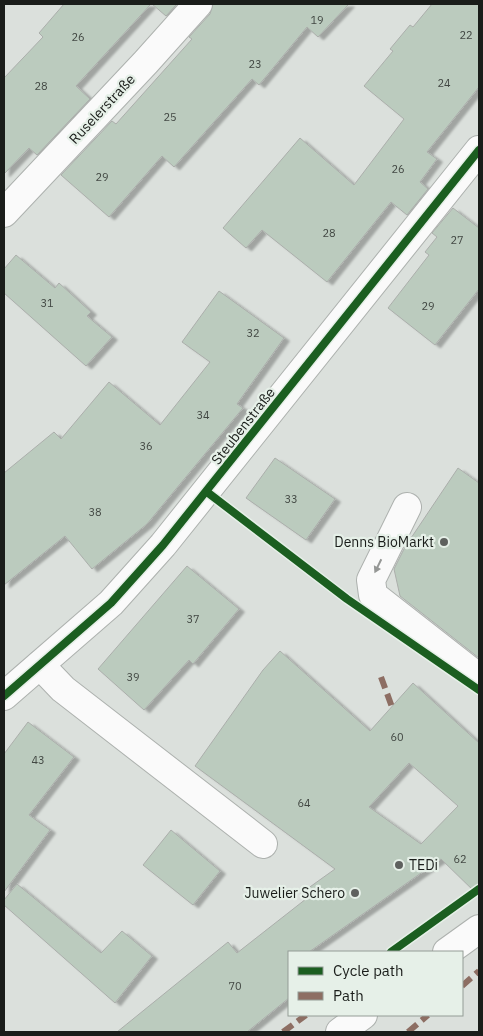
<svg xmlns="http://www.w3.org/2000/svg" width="483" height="1036" viewBox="0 0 483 1036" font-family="'IBM Plex Sans',sans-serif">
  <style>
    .building { fill: #bbcbbe; stroke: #abaeab; fill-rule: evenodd; filter: url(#shadow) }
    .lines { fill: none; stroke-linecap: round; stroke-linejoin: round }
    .minor-casing { stroke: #adb1ae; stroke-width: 30 }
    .minor { stroke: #fafafa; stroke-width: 28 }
    .quiet { stroke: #8d6e63; stroke-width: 6; stroke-dasharray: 12 6; stroke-linecap: butt }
    .cycleway-casing { stroke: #e6f0e8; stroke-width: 11 }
    .cycleway { stroke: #1b5e20; stroke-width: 8 }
    .oneway { fill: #959795 }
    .poi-dot { fill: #5e615e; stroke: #e6f0e8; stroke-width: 2 }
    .labels { text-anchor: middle; stroke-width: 4.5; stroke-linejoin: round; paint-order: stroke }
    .number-label { font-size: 11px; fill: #424843 }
    .street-label { font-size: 14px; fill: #1a1d1a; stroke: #e6f0e8 }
    .poi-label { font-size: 14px; fill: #1a1d1a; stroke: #e6f0e8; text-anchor: end }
  </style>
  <defs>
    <filter id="shadow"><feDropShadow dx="5.5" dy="3" stdDeviation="1" flood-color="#0004"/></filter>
  </defs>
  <rect width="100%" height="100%" fill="#dbe0dc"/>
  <!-- building -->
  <g class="building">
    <polygon points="64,4 151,4 76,86 90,99 37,155 29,148 4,174 4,78 43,37 39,33"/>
    <polygon points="152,4 177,4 166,16"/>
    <polygon points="213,4 349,4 318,37 307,27 259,85 252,79 174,167 162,156 109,217 61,175 112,121 116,124 192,39 189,37 210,14"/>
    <polygon points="432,4 479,4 479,87 427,152 437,159 420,182 428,189 407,215 391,202 327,282 262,230 246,248 223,228 300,138 354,185 404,119 364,86 393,51 390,49 410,25 413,27"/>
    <polygon points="453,208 479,228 479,289 435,345 388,308 429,255 425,252 437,237 432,233"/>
    <polygon points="16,255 55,288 59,283 91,312 87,316 112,337 86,366 4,293 4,269"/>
    <polygon points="219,291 284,338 237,404 243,408 147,524 92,569 65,536 4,585 4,473 54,432 61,439 109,382 160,425 210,362 182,342"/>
    <polygon points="275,458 335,499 306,540 246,498"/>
    <polygon points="458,468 479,483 479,658 400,596 394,569 405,547"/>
    <polygon points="187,566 239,609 193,664 189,660 144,710 98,669"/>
    <path d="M280 651 370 731 413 683 479 743V896L441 859 309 952H289V998L247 1032H117L228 942 237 953 311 895 307 889 335 869 195 766 263 670ZM409 763 458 806 421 844 369 807Z"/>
    <polygon points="28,722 74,757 29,815 50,830 4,892 4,754"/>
    <polygon points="171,830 220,871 193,905 143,865"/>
    <polygon points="17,884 101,953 122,931 152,956 115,1003 4,905 4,900"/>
  </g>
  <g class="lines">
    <!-- minor casing -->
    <g class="minor-casing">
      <g id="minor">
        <polyline points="4,213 146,62 198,4"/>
        <polyline points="407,507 371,580 373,595 479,678"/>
        <polyline points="40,665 63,689 263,844"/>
        <polyline points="4,696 111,603 163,545 479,150"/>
        <polyline points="447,952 479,929"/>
        <polyline points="340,1032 363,1015"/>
      </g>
    </g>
    <!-- minor -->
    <use href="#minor" class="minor"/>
    <!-- quiet -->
    <g class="quiet">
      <polyline points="381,677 392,707"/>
      <polyline points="462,986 479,971"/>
      <polyline points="283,1032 306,1015"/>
      <polyline points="408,1032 428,1015"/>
    </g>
    <!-- cycleway casing -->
    <g class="cycleway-casing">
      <g id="cycleway">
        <polyline points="207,492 347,599 479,690"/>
        <polyline points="4,696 111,603 163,545 479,150"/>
        <polyline points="391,952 479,889"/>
      </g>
    </g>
    <!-- cycleway -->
    <use href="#cycleway" class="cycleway"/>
  </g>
  <!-- one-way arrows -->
  <defs><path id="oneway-solid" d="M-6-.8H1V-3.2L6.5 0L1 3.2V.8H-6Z" transform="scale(1.25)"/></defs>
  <use class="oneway" href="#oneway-solid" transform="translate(378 566) rotate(116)"/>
  <!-- markers -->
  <g class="poi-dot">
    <circle cx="444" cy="542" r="5"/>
    <circle cx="399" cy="865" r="5"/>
    <circle cx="355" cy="893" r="5"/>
  </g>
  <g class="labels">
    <!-- number labels -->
    <g class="number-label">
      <text x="317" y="24">19</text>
      <text x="466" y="39">22</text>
      <text x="78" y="41">26</text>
      <text x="255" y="68">23</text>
      <text x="444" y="87">24</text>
      <text x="41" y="90">28</text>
      <text x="170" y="121">25</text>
      <text x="398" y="173">26</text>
      <text x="102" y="181">29</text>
      <text x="329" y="237">28</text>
      <text x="457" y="244">27</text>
      <text x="47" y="307">31</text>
      <text x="428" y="310">29</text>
      <text x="253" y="337">32</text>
      <text x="203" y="419">34</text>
      <text x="146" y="450">36</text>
      <text x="291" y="503">33</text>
      <text x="95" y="516">38</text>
      <text x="193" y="623">37</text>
      <text x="133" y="681">39</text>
      <text x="397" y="741">60</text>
      <text x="38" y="764">43</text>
      <text x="304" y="807">64</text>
      <text x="460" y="863">62</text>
      <text x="235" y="990">70</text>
    </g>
    <!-- street labels -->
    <g class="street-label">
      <text transform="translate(102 109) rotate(-47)" y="5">Ruselerstraße</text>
      <text transform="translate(243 426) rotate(-52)" y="5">Steubenstraße</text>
    </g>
    <!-- poi labels -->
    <g class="poi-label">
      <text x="434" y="547">Denns BioMarkt</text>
      <text x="409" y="870" text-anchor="start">TEDi</text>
      <text x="345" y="898">Juwelier Schero</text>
    </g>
  </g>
  <!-- border -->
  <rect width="483" height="1036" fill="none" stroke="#1a1d1a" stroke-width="10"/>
  <!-- legend -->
  <rect x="288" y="951" width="175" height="65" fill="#e6f0e8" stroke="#949c96"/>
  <rect x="298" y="967" width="25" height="8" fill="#1b5e20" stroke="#949c96"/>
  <text x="333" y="976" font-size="15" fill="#1a1d1a">Cycle path</text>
  <rect x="298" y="992" width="25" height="8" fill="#8d6e63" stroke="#949c96"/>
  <text x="333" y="1001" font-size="15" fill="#1a1d1a">Path</text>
</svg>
